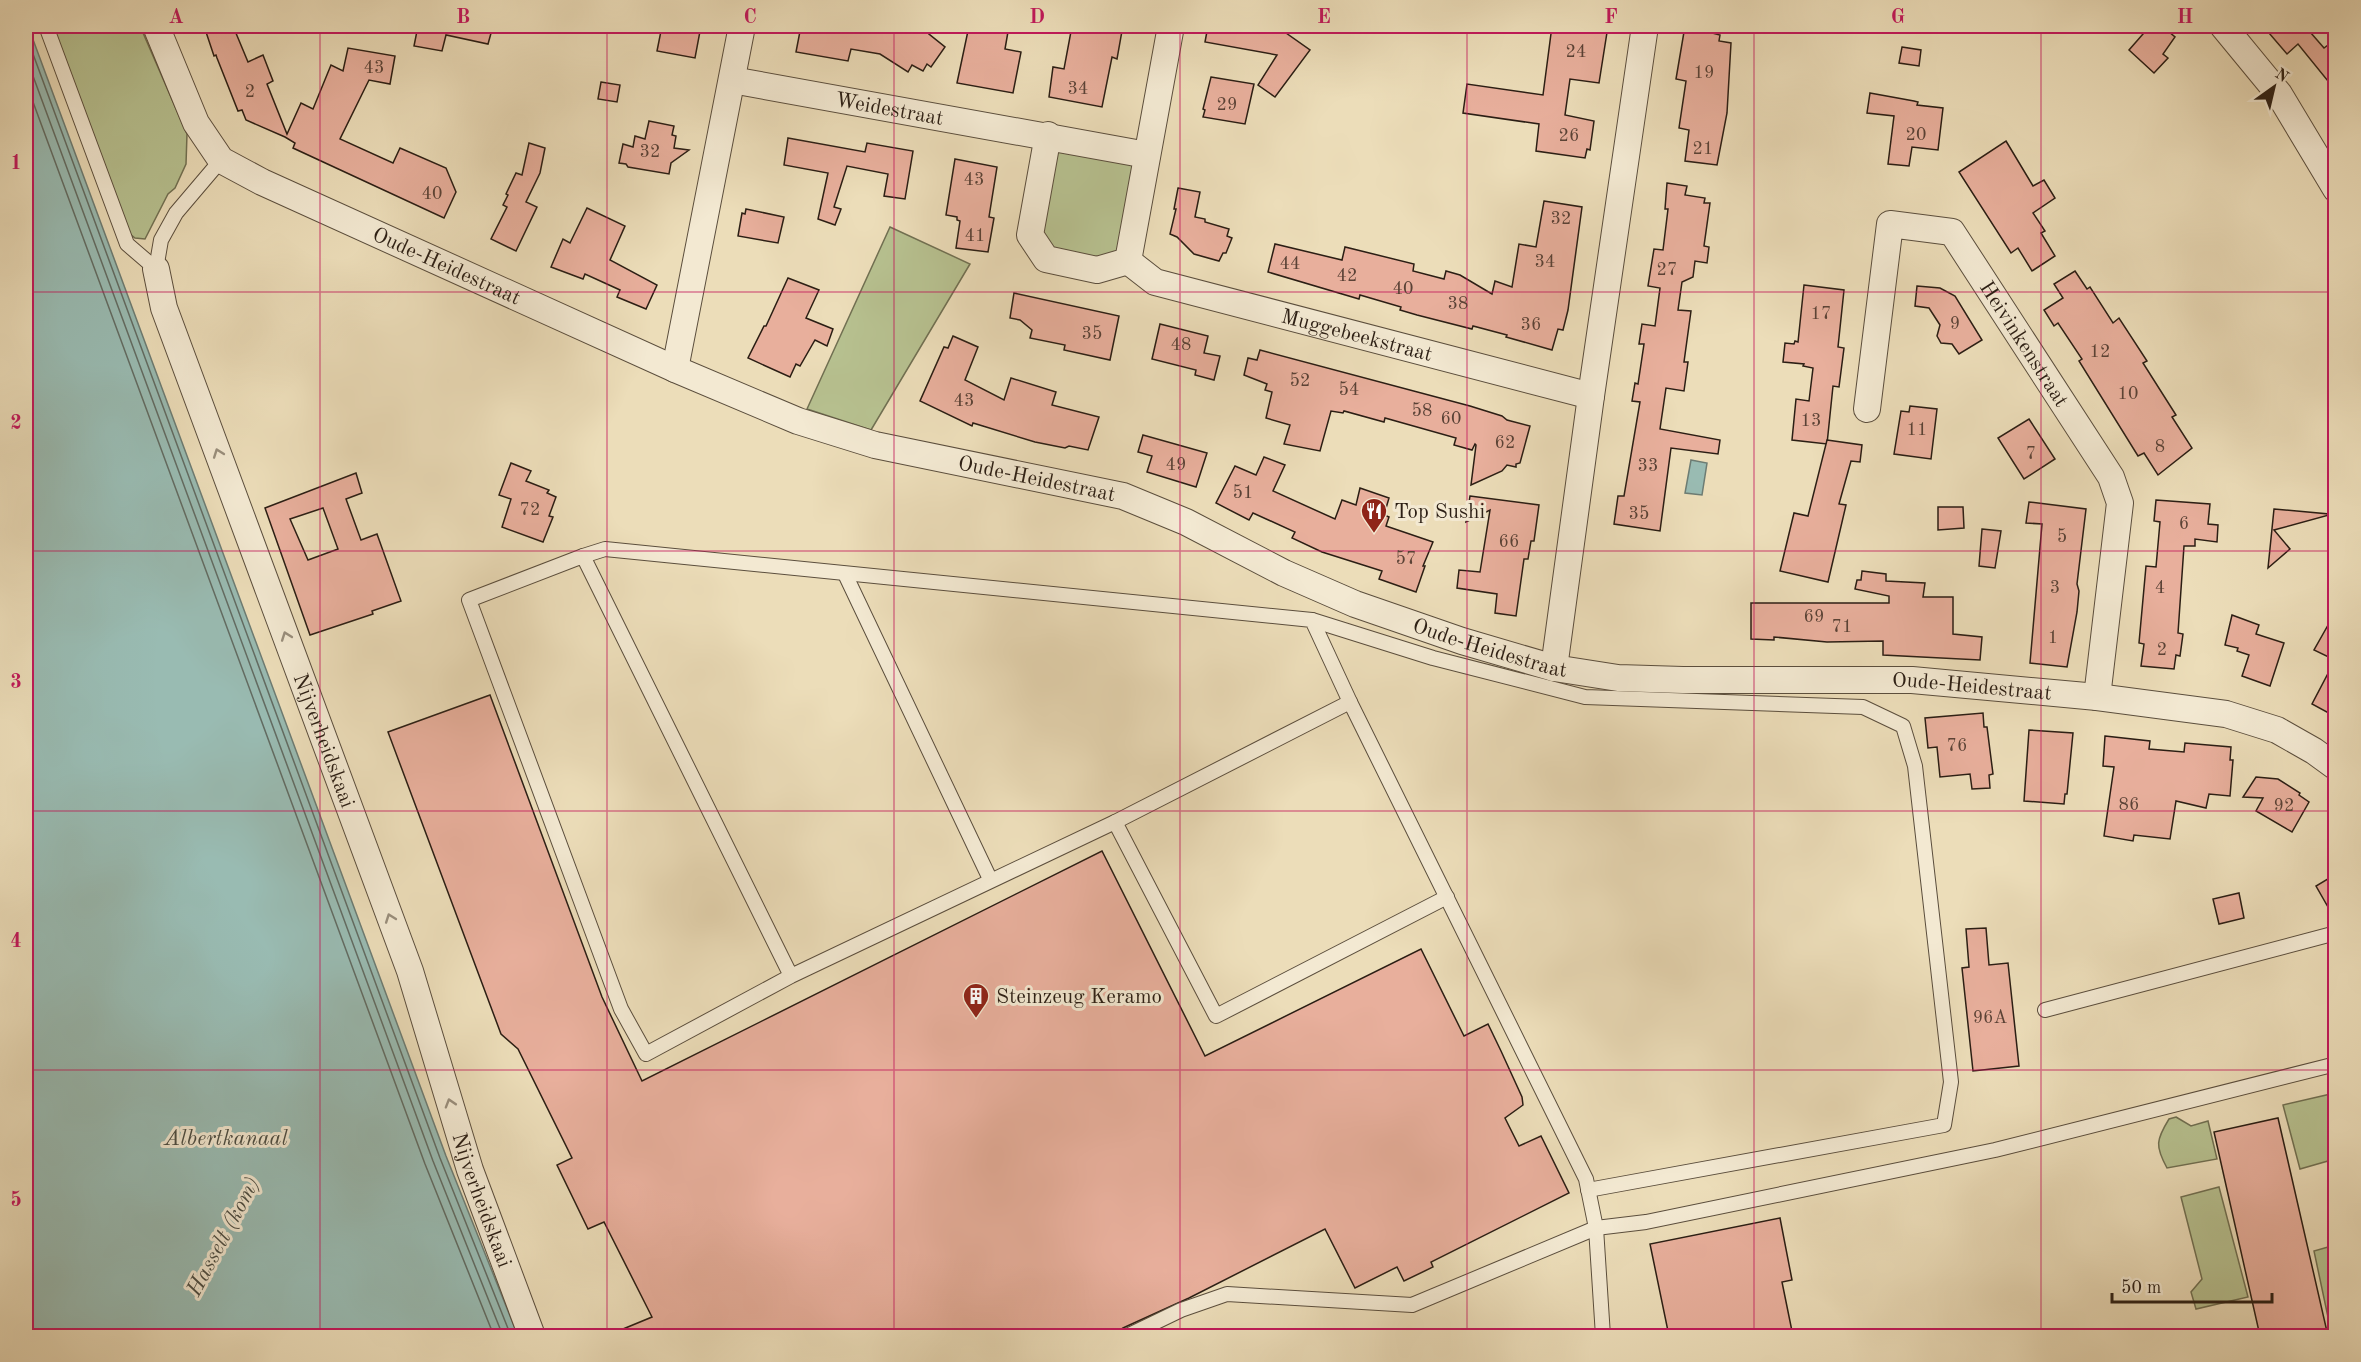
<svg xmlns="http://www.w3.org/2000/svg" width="2361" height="1362" viewBox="0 0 2361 1362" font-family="'Old Standard TT',serif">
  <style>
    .green { fill: #b7c190; stroke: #717052; stroke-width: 1.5 }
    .water { fill: #99bbb2; stroke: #6d7c73; stroke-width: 1.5 }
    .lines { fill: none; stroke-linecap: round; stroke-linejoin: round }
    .shore { stroke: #626c63; stroke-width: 1.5 }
    .building { fill: #e8af9c; stroke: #2b1e14; stroke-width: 1.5; fill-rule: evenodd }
    .lane-casing { stroke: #5b4e3d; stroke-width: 16 }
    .street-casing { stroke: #5b4e3d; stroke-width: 28 }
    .lane { stroke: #f3e9d2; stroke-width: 14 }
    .street { stroke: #f3e9d2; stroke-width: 26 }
    .oneway { stroke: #998e7c }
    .grid { fill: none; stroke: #c2185b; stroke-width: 1.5; stroke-opacity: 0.55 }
    .labels { text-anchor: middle; stroke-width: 6; stroke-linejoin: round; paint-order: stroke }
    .number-label { font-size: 18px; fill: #5a4236 }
    .street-label { font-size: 21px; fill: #2b1e14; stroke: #f3e9d2 }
    .poi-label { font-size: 21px; fill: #2b1e14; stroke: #f3e9d2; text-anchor: start }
    .water-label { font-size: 22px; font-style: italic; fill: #4c4d43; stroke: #f3e9d2 }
    .neatline { fill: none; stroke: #c2185b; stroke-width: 2 }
    .grid-label { font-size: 20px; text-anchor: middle; font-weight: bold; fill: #c2185b }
  </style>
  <rect width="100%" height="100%" fill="#ecddb9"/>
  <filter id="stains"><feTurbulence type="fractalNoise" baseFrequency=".00333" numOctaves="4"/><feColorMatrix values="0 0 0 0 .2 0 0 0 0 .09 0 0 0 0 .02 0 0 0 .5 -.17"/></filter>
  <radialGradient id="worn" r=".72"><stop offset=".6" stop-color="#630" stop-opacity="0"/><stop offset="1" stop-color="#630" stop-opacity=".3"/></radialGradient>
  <!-- green -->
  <g class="green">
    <polygon points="53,26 140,26 187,134 186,164 175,188 168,194 145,239 135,238 130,234"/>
    <polygon points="1048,135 1147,155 1128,261 1046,259 1030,235"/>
    <polygon points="890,227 970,264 871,430 807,409"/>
    <polygon points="2335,1093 2335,1169 2330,1170 2328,1161 2300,1169 2283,1105"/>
    <path d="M2176 1117 2191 1126 2208 1121 2217 1159 2167 1168C2155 1146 2156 1140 2169 1119Z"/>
    <polygon points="2219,1187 2248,1297 2196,1309 2191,1292 2202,1279 2181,1197"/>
    <polygon points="2335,1245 2336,1336 2332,1336 2314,1251"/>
  </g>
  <!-- water -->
  <g class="water">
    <polygon points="26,26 28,26 446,1156 518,1336 26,1336"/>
    <polygon points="1691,460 1707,463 1702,495 1685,493"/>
  </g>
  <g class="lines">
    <!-- shore -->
    <g class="shore">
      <polyline points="26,35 440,1158 511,1336"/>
      <polyline points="26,57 433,1161 503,1336"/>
      <polyline points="26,83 425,1164 494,1336"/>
    </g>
  </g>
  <!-- building -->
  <g class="building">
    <polygon points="204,26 233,26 248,62 263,55 273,81 267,84 287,134 301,103 313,109 331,65 343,71 348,48 395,56 390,84 369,80 340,139 393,163 400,148 446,168 456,192 444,218 293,148 295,143 285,137 246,120 242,110 238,111 217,58 216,55 214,56"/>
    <polygon points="418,26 493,26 488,44 446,35 442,51 414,46"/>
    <polygon points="662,26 701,26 695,58 657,51"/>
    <polygon points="801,26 845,26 863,28 864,26 873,26 902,31 906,26 935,26 929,34 945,47 931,67 927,64 923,71 912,65 908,72 880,54 851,49 848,61 796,52"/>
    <polygon points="969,26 1009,26 1005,49 1021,52 1013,93 957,83"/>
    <polygon points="1072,26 1109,26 1108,29 1122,31 1117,59 1112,57 1102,107 1049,97 1053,67 1064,69"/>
    <polygon points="1208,26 1276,26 1310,50 1275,97 1258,85 1277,55 1205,42"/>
    <polygon points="1552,26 1608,26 1599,83 1570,79 1565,115 1594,121 1590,150 1587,149 1585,158 1536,151 1539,124 1463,113 1467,84 1543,95"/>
    <polygon points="1685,26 1720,35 1719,41 1731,43 1727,113 1717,165 1685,161 1689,130 1679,128 1686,81 1676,79"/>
    <polygon points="2150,26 2162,26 2175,37 2163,54 2168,58 2154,73 2129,50"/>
    <polygon points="2263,26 2319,26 2311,33 2324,48 2336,39 2336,91 2298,44 2287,54"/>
    <polygon points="1902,47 1921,50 1919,66 1899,63"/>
    <polygon points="1211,77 1254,84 1245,124 1203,117 1205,110 1203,109"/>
    <polygon points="601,82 620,85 617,102 598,99"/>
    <polygon points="1870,93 1914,101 1918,102 1917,105 1943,108 1938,150 1912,147 1909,166 1888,164 1894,116 1867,113"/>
    <polygon points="649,121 674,126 672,135 676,136 674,148 689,150 671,163 669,174 628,167 626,164 619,163 623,144 633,147 635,136 645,139"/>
    <polygon points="788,138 865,152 867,143 913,151 905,199 884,196 888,174 847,166 834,207 841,209 835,225 818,219 828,173 784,165"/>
    <polygon points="2006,141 2033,186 2044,180 2055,198 2033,213 2045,231 2041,233 2055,256 2032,271 2018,248 2011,253 1959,172"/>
    <polygon points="529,143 545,148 540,173 526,202 537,207 516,251 491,239 507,207 503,205 508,195 506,194 516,173 522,175"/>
    <polygon points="955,159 997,167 989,217 994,218 988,252 956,248 960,221 957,220 957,217 946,215"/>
    <polygon points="1667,183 1687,186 1685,195 1705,198 1704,203 1710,203 1704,246 1709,247 1707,263 1695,261 1693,277 1682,282 1678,310 1691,311 1684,362 1688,362 1684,391 1666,388 1660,429 1720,440 1718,454 1671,448 1660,531 1614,524 1618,496 1624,496 1640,402 1632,401 1635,383 1638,384 1644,344 1639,344 1642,324 1655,326 1660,288 1648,286 1654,249 1663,250 1668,209 1665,209"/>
    <polygon points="1178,188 1200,192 1195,217 1205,219 1205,222 1229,229 1227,236 1232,238 1226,253 1223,253 1219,261 1194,254 1177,237 1170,234 1176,209 1174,209"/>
    <polygon points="1544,201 1582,207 1568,310 1563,330 1558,329 1552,350 1506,337 1507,335 1473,326 1472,329 1417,315 1400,310 1401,307 1360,295 1359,299 1268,272 1275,244 1342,260 1345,247 1414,264 1413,271 1444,279 1446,271 1460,275 1492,294 1495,281 1512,287 1519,244 1536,247"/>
    <polygon points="587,208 625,226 610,260 657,285 646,309 617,297 620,290 585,274 583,279 551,267 563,239 570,243"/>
    <polygon points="746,209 784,217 778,243 738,236 742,213 745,214"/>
    <polygon points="2075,271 2087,289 2090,287 2113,323 2119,318 2147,361 2143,363 2176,415 2172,417 2192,448 2158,475 2144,453 2138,456 2079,361 2082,359 2058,323 2054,326 2044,310 2063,298 2054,284"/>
    <polygon points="788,278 819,290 806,318 833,329 827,346 815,340 800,366 796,364 790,377 748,358 764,326 766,326"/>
    <polygon points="1804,285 1844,290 1838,347 1844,348 1839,387 1833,386 1827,444 1792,440 1796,399 1809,401 1813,368 1803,366 1804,364 1783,362 1785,343 1794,344 1795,341 1798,342"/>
    <polygon points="1917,286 1940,288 1955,296 1982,340 1959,354 1952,344 1941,343 1937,336 1940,325 1929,308 1915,306"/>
    <polygon points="1014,293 1119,316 1110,360 1064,350 1065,345 1030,338 1032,330 1020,320 1010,318"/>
    <polygon points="1160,324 1208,336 1204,353 1220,356 1214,380 1195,375 1196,370 1152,359"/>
    <polygon points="953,336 978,347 965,380 1004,400 1011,378 1056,392 1052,405 1099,417 1088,450 1069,446 1065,448 1035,442 973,423 972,426 920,401 944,347 948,348"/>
    <polygon points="1260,350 1470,406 1502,416 1507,420 1530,426 1520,463 1516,464 1516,467 1507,465 1502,471 1471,485 1476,445 1475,444 1472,450 1454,445 1456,438 1385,418 1384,422 1344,411 1343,413 1331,411 1320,451 1284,444 1290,425 1266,418 1272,392 1265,390 1267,384 1244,375 1248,358 1257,360"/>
    <polygon points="1910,406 1937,409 1931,459 1894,454 1901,411 1909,412"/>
    <polygon points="2029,419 2055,459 2024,479 1998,438"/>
    <polygon points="1143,435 1207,453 1196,487 1147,472 1152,456 1138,452"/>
    <polygon points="1827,440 1862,445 1860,462 1851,461 1839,504 1846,505 1828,582 1780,571 1794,513 1808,516"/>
    <polygon points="1264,457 1285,465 1273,491 1335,519 1342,500 1356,505 1360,488 1389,498 1384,515 1389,517 1386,526 1433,542 1423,566 1425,566 1416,592 1379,579 1382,571 1322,552 1292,538 1295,532 1253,513 1249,520 1216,503 1235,466 1256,475"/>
    <polygon points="511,463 531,471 526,481 549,490 547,493 556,497 549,516 553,517 543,542 502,527 511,499 499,495"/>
    <path d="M356 473 362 493 346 499 361 540 377 534 401 601 372 611 373 614 310 635 265 508ZM323 508 338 549 308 560 290 519Z"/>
    <polygon points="1470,496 1539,505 1534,541 1531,541 1528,559 1524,559 1516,616 1495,613 1497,594 1457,588 1459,570 1480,572 1490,510 1466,522"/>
    <polygon points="2156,500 2210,504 2208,524 2218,525 2217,542 2195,539 2195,546 2184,546 2178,633 2183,634 2180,656 2176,655 2174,669 2141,666 2144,644 2139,643 2146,566 2156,567 2160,522 2154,521"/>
    <polygon points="2029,502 2086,509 2077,584 2079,591 2077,612 2067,667 2030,663 2042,524 2026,523"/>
    <polygon points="1938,507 1963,507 1964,528 1938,530"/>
    <polygon points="2274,509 2329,514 2329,515 2274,530 2290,549 2268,568"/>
    <polygon points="1982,529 2001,531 1995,568 1979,566"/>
    <polygon points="1862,571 1886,574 1886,581 1925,583 1923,597 1953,597 1953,634 1982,637 1980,660 1883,655 1883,641 1827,642 1774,637 1774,640 1751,639 1751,603 1889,603 1889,596 1855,589 1857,580 1861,580"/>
    <polygon points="2336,611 2336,717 2312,704 2335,660 2314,650"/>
    <polygon points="2232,615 2259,625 2256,634 2284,643 2270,686 2242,676 2249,655 2237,651 2238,648 2225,645"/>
    <polygon points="490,695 602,997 642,1081 1102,851 1205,1056 1421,949 1464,1036 1488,1024 1501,1051 1522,1097 1523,1105 1505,1118 1519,1146 1541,1136 1569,1193 1431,1262 1433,1267 1404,1281 1397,1267 1355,1288 1325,1229 1189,1298 1123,1328 1112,1336 606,1336 652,1317 604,1222 588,1229 557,1165 572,1158 518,1049 501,1034 388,732"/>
    <polygon points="1983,713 1984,727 1987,727 1993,774 1989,775 1990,788 1972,789 1970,774 1940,777 1937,747 1928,748 1925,718"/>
    <polygon points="2029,730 2073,733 2067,794 2065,794 2064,804 2024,801"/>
    <polygon points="2105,736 2150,741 2149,749 2184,752 2185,743 2231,747 2230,760 2233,760 2230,796 2209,794 2206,808 2176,801 2170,839 2134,835 2133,841 2104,836 2114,767 2103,766"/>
    <polygon points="2256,777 2278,779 2300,793 2299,795 2309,802 2292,832 2256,811 2263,798 2243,797"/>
    <polygon points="2336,874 2336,921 2316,886"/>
    <polygon points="2239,893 2244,918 2219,924 2213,899"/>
    <polygon points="1986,928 1989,965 2008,963 2019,1066 1973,1071 1962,968 1969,967 1966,929"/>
    <polygon points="2278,1118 2287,1157 2328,1336 2260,1336 2214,1132"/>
    <polygon points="1780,1218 1792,1280 1782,1282 1793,1336 1669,1336 1650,1244"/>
  </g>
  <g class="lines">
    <!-- lane casing -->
    <g class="lane-casing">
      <g id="lane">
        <polyline points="46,26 127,244 156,269"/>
        <polyline points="156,269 161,240 176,213 221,160"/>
        <polyline points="583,556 605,549 1312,620 1350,702"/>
        <polyline points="845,574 990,879"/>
        <polyline points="1312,620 1433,658 1585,697 1863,707 1903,726 1915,766 1951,1082 1944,1125 1588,1190"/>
        <polyline points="1115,822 1216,1016 1447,897"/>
        <polyline points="791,976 583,556 469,600 621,1009 646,1054 791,976 1115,822 1350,702 1586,1179 1596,1228 1603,1336"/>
        <polyline points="2045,1010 2336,933"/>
        <polyline points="1127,1336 1181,1310 1227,1294 1412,1305 1596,1228 1646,1222 1995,1150 2336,1064"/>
      </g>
    </g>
    <!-- street casing -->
    <g class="street-casing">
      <g id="street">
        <path id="s1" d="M156 26 196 123 221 160 262 182 675 369 798 421 875 445 1123 496 1186 522 1284 573 1355 604 1462 641 1554 668 1618 678 1683 680H1912L2097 697 2226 714 2277 730 2314 751 2336 767"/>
        <polyline points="2223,26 2279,94 2336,189"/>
        <path id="s2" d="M732 80 1147 155"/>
        <polyline points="1048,135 1030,235 1046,259 1097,270 1128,261 1171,26"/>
        <path id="s3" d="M1128 261 1155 282 1591 396"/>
        <path id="s4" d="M156 269 164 308 410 971 470 1170 532 1336"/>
        <polyline points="675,369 742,26"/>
        <path id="s5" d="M1867 409 1890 224 1952 232 2111 477 2120 503 2097 697"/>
        <polyline points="1554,668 1591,396 1645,26"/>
      </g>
    </g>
    <!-- lane -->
    <use href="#lane" class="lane"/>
    <!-- street -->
    <use href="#street" class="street"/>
  </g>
  <!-- one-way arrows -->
  <defs><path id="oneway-chevron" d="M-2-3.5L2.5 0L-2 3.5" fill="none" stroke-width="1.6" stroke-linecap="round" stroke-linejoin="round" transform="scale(1.5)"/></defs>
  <g class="oneway">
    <use href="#oneway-chevron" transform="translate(218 453) rotate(-110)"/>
    <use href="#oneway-chevron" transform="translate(286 636) rotate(-110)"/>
    <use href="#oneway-chevron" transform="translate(390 918) rotate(-110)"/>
    <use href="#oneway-chevron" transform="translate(450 1103) rotate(-107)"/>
  </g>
  <!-- grid -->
  <path class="grid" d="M320 26V1336M607 26V1336M894 26V1336M1180 26V1336M1467 26V1336M1754 26V1336M2041 26V1336M26 292H2336M26 551H2336M26 811H2336M26 1070H2336"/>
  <!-- icons -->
  <defs>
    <g id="restaurant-pin" transform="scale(1.35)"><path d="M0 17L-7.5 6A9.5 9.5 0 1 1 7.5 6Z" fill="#8f2418" stroke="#f3e9d2"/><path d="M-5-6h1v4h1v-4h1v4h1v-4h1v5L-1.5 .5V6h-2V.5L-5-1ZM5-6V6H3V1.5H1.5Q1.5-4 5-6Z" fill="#fff"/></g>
    <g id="building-pin" transform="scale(1.35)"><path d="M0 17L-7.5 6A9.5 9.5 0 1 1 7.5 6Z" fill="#8f2418" stroke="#f3e9d2"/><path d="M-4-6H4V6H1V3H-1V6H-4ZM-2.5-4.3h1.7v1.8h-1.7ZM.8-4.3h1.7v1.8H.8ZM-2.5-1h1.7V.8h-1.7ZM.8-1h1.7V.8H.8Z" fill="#fff"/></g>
  </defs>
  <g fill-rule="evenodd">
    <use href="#restaurant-pin" x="1374" y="511"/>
    <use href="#building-pin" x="976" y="996"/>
  </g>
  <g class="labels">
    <!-- number labels -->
    <g class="number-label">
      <text x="1576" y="57">24</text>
      <text x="374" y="73">43</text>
      <text x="1704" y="78">19</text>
      <text x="1078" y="94">34</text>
      <text x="250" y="97">2</text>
      <text x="1227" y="110">29</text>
      <text x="1916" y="140">20</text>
      <text x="1569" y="141">26</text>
      <text x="1703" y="154">21</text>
      <text x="650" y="157">32</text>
      <text x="974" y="185">43</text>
      <text x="432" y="199">40</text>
      <text x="1561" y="224">32</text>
      <text x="975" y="241">41</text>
      <text x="1545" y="267">34</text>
      <text x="1290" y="269">44</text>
      <text x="1667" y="275">27</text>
      <text x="1347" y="281">42</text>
      <text x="1403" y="294">40</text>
      <text x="1458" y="309">38</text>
      <text x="1821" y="319">17</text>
      <text x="1955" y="329">9</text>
      <text x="1531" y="330">36</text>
      <text x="1092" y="339">35</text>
      <text x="1181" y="350">48</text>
      <text x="2100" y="357">12</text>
      <text x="1300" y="386">52</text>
      <text x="1349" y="395">54</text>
      <text x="2128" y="399">10</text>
      <text x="964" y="406">43</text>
      <text x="1422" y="416">58</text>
      <text x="1451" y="424">60</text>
      <text x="1811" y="426">13</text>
      <text x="1917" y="435">11</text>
      <text x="1505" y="448">62</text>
      <text x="2160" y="452">8</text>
      <text x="2031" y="459">7</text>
      <text x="1176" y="470">49</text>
      <text x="1648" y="471">33</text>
      <text x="1243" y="498">51</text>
      <text x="530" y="515">72</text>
      <text x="1639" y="519">35</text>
      <text x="2184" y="529">6</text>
      <text x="2062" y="542">5</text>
      <text x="1509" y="547">66</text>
      <text x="1406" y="564">57</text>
      <text x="2055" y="593">3</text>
      <text x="2160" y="593">4</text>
      <text x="1814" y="622">69</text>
      <text x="1842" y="632">71</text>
      <text x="2053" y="643">1</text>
      <text x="2162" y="655">2</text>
      <text x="1957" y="751">76</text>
      <text x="2129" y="810">86</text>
      <text x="2284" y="811">92</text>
      <text x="1990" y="1023">96A</text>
    </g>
    <!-- street labels -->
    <g class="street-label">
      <text dy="7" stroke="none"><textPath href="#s2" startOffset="160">Weidestraat</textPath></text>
      <text dy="7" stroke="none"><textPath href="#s1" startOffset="399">Oude-Heidestraat</textPath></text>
      <text dy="7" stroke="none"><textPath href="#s3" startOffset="243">Muggebeekstraat</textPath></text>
      <text dy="7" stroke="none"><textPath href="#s5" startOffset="382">Heivinkenstraat</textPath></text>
      <text dy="7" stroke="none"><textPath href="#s1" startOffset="1029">Oude-Heidestraat</textPath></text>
      <text dy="7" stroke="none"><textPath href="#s1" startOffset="1515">Oude-Heidestraat</textPath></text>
      <text dy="7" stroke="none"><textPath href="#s1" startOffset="2001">Oude-Heidestraat</textPath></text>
      <text dy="7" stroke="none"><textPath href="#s4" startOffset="501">Nijverheidskaai</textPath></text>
      <text dy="7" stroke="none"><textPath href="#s4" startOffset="987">Nijverheidskaai</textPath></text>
    </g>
    <!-- poi labels -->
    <g class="poi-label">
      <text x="1394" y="518">Top Sushi</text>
      <text x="996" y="1003">Steinzeug Keramo</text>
    </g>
    <!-- water labels -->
    <g class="water-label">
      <text x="226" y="1145">Albertkanaal</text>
      <text transform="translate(222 1236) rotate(-62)" y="8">Hasselt (kom)</text>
    </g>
  </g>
  <!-- margin -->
  <rect width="2361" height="1362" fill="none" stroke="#ecddb9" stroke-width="66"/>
  <!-- north arrow -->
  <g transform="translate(2274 87) rotate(34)" stroke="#f3e9d2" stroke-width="4.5" paint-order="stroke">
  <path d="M0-4.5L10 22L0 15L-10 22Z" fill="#2b1e14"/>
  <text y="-9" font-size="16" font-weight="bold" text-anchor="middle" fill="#2b1e14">N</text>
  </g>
  <!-- scale -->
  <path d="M2112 1293v9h160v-9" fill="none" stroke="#2b1e14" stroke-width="3"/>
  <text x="2121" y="1293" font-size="18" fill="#2b1e14" stroke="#f3e9d2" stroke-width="4.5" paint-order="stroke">50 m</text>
  <rect x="33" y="33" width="2295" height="1296" class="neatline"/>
  <g class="grid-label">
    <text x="176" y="23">A</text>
    <text x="463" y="23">B</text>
    <text x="750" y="23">C</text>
    <text x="1037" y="23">D</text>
    <text x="1324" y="23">E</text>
    <text x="1611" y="23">F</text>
    <text x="1898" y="23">G</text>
    <text x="2185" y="23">H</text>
    <text x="16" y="169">1</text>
    <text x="16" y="429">2</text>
    <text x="16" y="688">3</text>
    <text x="16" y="947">4</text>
    <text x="16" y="1206">5</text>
  </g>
  <rect width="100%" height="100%" filter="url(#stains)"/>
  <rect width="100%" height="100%" fill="url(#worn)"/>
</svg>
